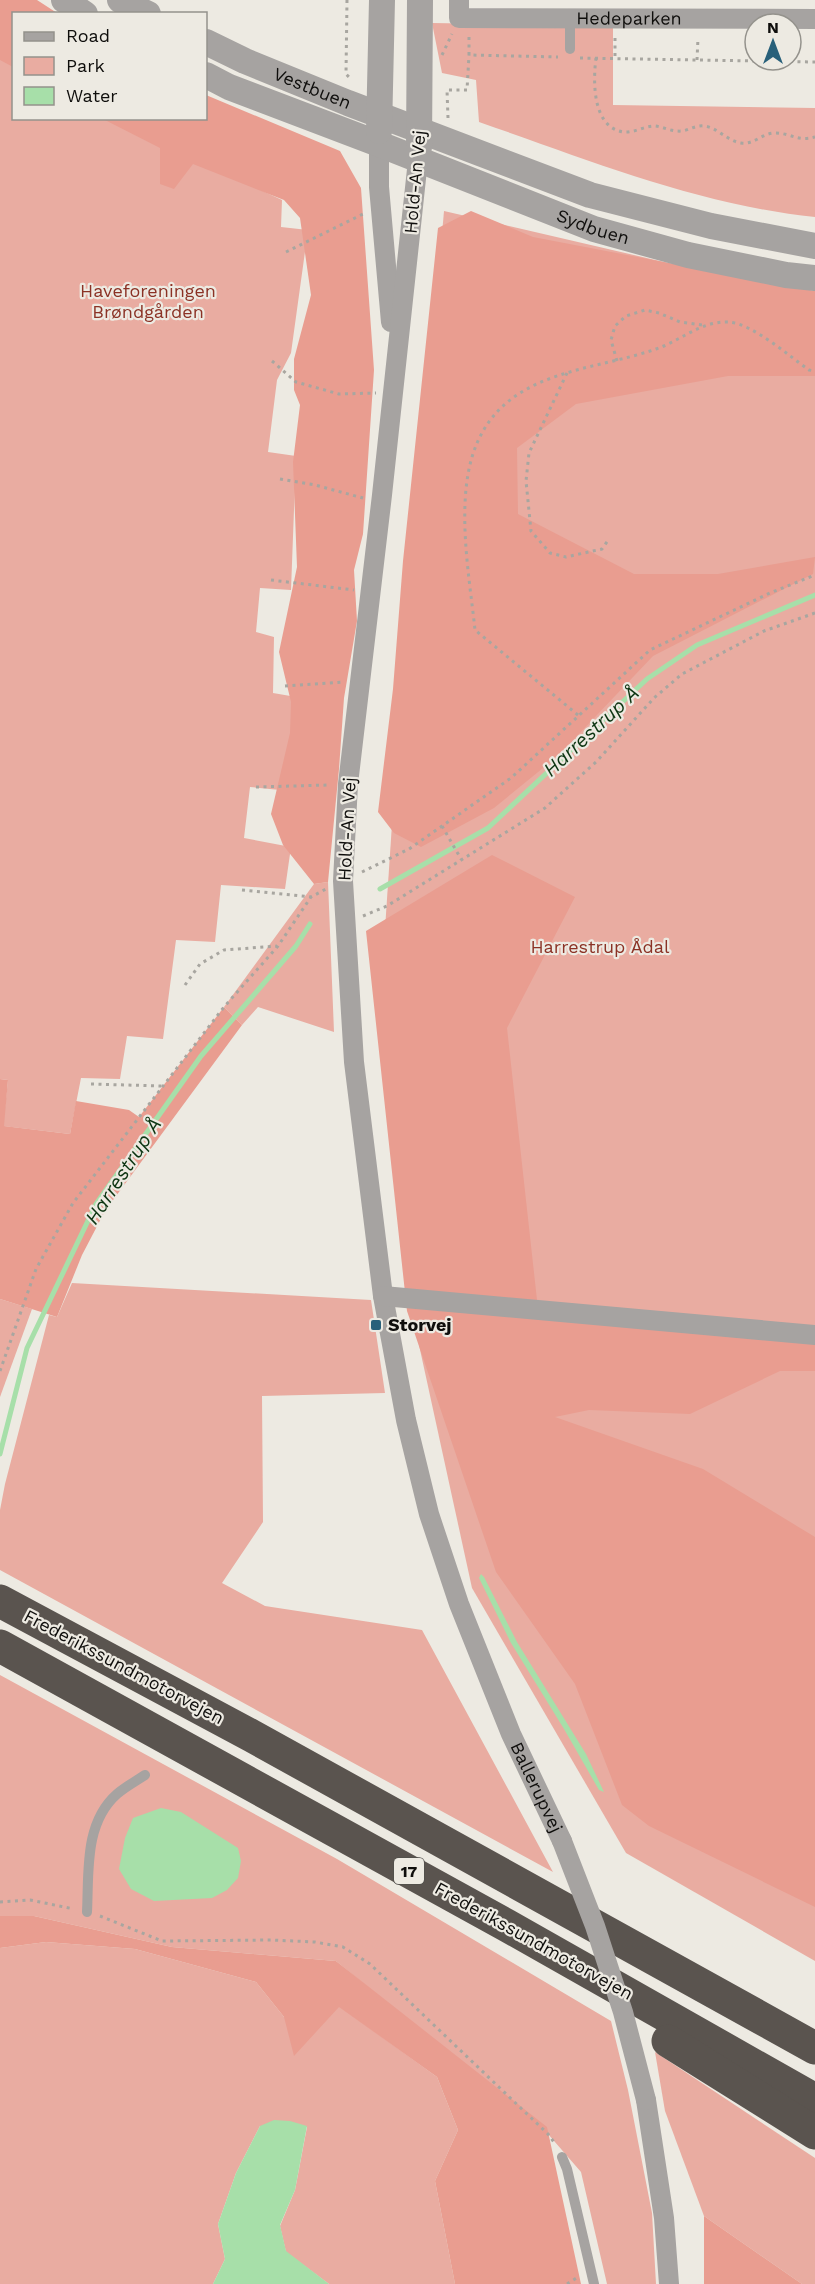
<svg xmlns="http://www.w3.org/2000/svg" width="815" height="2284" viewBox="0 0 815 2284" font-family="'Work Sans',sans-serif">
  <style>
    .green { fill: #e9aca1 }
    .forest { fill: #e99d90 }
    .water { fill: #a7dfa9 }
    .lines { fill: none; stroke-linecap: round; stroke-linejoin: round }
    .stream { stroke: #a7dfa9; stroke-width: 5 }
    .path { stroke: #a8a6a0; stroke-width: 3; stroke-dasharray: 3 4.5; stroke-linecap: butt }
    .service { stroke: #a6a3a1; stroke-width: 10 }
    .minor { stroke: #a6a3a1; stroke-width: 20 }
    .tertiary { stroke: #a6a3a1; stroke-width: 26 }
    .motorway { stroke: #5a544f; stroke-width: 33 }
    .minor-bridge { stroke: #a6a3a1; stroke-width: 20 }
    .poi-dot { fill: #28607a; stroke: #edeae2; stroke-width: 2 }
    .labels { text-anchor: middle; stroke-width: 4.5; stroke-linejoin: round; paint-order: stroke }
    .shield { fill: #edeae2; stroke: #52504c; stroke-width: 1.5 }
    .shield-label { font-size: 16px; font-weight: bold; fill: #0f0e0c }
    .street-label { font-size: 18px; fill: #0f0e0c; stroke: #edeae2 }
    .park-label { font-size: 18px; fill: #8b3225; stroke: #edeae2 }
    .poi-label { font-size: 18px; font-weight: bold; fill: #0f0e0c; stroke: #edeae2; text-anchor: start }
    .water-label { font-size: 20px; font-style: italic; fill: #0d3512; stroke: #edeae2 }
  </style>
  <rect width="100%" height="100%" fill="#edeae2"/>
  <!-- green -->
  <g class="green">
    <path d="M432 23 613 26V105L815 108V217C699 205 589 160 479 122L476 80 442 73Z"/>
    <polygon points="0,50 13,59 14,118 109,119 282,200 281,227 308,230 291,353 277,380 268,452 296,456 291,590 260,588 256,632 274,637 273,693 302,698 291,791 250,787 244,838 291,847 285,889 221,885 215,942 176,940 163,1039 127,1036 120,1079 81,1078 70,1134 3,1126 8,1080 0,1079"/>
    <polygon points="444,211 815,297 815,1961 626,1853 472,1588 419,1345 384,944 395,779"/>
    <polygon points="328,882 334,1032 258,1007 242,1025 224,1007 314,884"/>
    <polygon points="72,1283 371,1300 385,1393 262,1396 263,1522 222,1583 265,1606 422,1630 553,1872 0,1570 0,1510 5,1484 49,1315 57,1317"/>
    <polygon points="0,1299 32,1309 0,1397"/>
    <polygon points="0,1675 337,1859 611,2021 628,2090 652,2213 656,2284 607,2284 581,2172 548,2134 336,1961 172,1947 34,1916 0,1916"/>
    <polygon points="46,1942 135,1949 256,1982 284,2017 339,2006 437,2077 458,2130 435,2181 455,2284 329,2284 286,2252 280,2226 295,2190 307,2127 260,2126 236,2173 218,2224 225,2259 213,2284 0,2284 0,1948"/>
    <polygon points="655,2052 815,2158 815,2284 802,2284 704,2216 665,2111"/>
  </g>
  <!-- forest -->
  <g class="forest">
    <polygon points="0,0 37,0 57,13 14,14 13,67 0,60"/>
    <polygon points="206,95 340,151 361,188 374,370 363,534 354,570 357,621 344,698 339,769 328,882 314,884 283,845 271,814 290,733 291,702 279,652 297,567 293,462 300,405 294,390 294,359 311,295 300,218 284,200 193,164 174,189 160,184 160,148 103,119 206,118"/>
    <polygon points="471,211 533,237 815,291 815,376 728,376 576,404 517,448 518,514 634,574 718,574 815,557 813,574 653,656 559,755 494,808 421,847 394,833 378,812 393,689 403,561 438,228"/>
    <polygon points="492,855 575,897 507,1028 539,1318 815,1342 815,1371 780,1371 690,1414 589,1410 555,1417 703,1469 815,1537 815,1907 649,1826 622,1805 575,1684 496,1572 407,1311 366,931"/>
    <polygon points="224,1007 242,1025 105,1211 82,1255 57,1317 0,1299 0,1079 8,1080 4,1126 70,1134 76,1101 129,1110 139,1117"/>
    <polygon points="0,1916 34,1916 172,1947 336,1961 547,2127 581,2284 455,2284 435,2181 458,2130 437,2077 339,2007 294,2056 284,2017 256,1982 135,1949 46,1942 0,1948"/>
    <polygon points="704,2216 802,2284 704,2284"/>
  </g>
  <!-- water -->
  <g class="water">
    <polygon points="481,1574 484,1577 517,1642 586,1754 604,1792 599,1790 564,1729 511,1643 479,1578"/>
    <polygon points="161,1808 181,1812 238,1848 241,1861 238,1878 227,1890 212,1898 154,1901 131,1889 119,1869 125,1838 133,1818"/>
    <polygon points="274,2120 290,2121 307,2126 295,2190 280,2225 286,2251 329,2284 213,2284 225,2259 218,2224 236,2173 260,2126"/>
  </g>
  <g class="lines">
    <!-- stream -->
    <g class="stream">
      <polyline points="380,889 488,828 647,679 697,645 815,595"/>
      <polyline points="0,1454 27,1348 96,1204 201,1056 296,946 310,924"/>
    </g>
    <!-- path -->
    <g class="path">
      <polyline points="347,0 346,74 352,80"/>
      <polyline points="469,37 469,55 558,57"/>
      <polyline points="615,38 615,58"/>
      <polyline points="442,55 452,34"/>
      <polyline points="580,58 815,62"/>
      <path d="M596 58C593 81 592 128 624 132 634 133 644 126 655 126 664 127 672 132 682 131 689 130 696 125 704 126 717 127 727 141 741 143 754 145 762 133 775 133 791 133 797 142 815 137"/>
      <polyline points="697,60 698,38"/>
      <polyline points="448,118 447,90 467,90 469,55"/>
      <polyline points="286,252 363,214"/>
      <polyline points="272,361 296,382 339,394 376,393"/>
      <polyline points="617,361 611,340 615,326 626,316 645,310 659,313 680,322 702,325"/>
      <polyline points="567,373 529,453 526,481 531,531 550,553 566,557 602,549 609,539"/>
      <polyline points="280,479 315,485 363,498"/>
      <polyline points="271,580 354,590"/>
      <polyline points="285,686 343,682"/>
      <path d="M578 715 475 630C469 572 452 486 482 433 516 370 596 370 656 349 680 341 701 321 728 322 752 323 789 356 809 370L815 371"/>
      <polyline points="256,787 329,785"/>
      <polyline points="442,826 461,859"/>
      <polyline points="362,872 409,849 511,778 650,650 770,593 815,575"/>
      <polyline points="242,890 311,897"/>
      <polyline points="363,916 387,906 545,808 597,761 654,698 682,674 764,631 815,613"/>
      <polyline points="185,985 200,964 224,950 277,946"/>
      <polyline points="91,1084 162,1086"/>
      <polyline points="0,1371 36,1269 73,1203 224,1007 278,946 311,897 326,889"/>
      <polyline points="0,1902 30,1900 74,1909"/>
      <polyline points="100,1916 162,1941 272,1940 315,1942 343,1947 370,1964 548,2134 556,2145"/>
      <polyline points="567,2284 578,2277"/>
    </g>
    <!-- service -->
    <g class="service">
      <polyline points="570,18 570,49"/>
      <path d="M87 1912C89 1872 84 1823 117 1794 125 1787 136 1781 145 1775"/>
      <polyline points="562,2157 567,2169 594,2284"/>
    </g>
    <!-- minor -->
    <g class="minor">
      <path id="s1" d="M459 0V18L815 19"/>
      <polyline points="379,144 379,187 391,322"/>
      <path id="s2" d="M418 160 382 495 348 784 343 881 354 1062 383 1296 406 1420 429 1514 459 1604 511 1734 562 1841"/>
      <polyline points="383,1296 815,1335"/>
      <polyline points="646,2100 664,2218 669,2284"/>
    </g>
    <!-- tertiary -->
    <g class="tertiary">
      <polyline points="64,0 85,14"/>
      <polyline points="120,0 148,14"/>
      <path id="s3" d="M206 42 245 61 348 103 590 195 711 226 815 246"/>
      <path id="s4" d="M206 75 229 87 379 144 594 229 688 255 786 275 815 278"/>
      <polyline points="379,131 382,0"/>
      <polyline points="419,147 420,0"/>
    </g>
    <!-- motorway -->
    <g class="motorway">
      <polyline points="0,1601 252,1736 815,2048"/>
      <polyline points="0,1646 506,1925 815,2100"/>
      <polyline points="668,2041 815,2133"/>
    </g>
    <!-- minor-bridge -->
    <polyline class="minor-bridge" points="562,1841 595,1926 623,2012 646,2100"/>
  </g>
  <!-- markers -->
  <rect class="poi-dot" x="370" y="1319" width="12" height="12" rx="3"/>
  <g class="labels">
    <!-- shield labels -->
    <rect class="shield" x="394" y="1858" width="30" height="26" rx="4.5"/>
    <g class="shield-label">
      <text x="409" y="1877">17</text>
    </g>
    <!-- street labels -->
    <g class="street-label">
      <text dy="6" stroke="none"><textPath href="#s1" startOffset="188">Hedeparken</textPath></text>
      <text dy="6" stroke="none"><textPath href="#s3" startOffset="116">Vestbuen</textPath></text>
      <text transform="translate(415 182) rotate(-85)" y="6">Hold-An Vej</text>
      <text dy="6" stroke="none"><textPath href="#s4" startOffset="416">Sydbuen</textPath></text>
      <text transform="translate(347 829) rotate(-87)" y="6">Hold-An Vej</text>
      <text transform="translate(124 1667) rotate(28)" y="6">Frederikssundmotorvejen</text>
      <text dy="6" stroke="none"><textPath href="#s2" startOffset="1659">Ballerupvej</textPath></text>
      <text transform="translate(534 1941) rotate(29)" y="6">Frederikssundmotorvejen</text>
    </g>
    <!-- park labels -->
    <g class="park-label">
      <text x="148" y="297">Haveforeningen<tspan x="148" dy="21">Brøndgården</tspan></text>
      <text x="600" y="953">Harrestrup Ådal</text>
    </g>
    <!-- poi labels -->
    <g class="poi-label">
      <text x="388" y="1331">Storvej</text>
    </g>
    <!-- water labels -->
    <g class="water-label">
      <text transform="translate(591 731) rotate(-43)" y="7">Harrestrup Å</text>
      <text transform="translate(123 1171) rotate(-57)" y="7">Harrestrup Å</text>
    </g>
  </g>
  <!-- legend -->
  <rect x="12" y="12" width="195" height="108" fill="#edeae2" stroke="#94928c" stroke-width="1.5"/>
  <rect x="24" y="32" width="30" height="9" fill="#a6a3a1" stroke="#94928c" stroke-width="1.5"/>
  <text x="66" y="42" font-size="18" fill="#0f0e0c">Road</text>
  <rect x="24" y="57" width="30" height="18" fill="#e9aca1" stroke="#94928c" stroke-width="1.5"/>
  <text x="66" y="72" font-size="18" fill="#0f0e0c">Park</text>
  <rect x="24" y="87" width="30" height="18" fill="#a7dfa9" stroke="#94928c" stroke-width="1.5"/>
  <text x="66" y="102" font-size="18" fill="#0f0e0c">Water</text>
  <!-- north arrow -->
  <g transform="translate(773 42)"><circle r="28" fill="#edeae2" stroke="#94928c" stroke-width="1.5"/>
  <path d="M0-4.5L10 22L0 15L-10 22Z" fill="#28607a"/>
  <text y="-9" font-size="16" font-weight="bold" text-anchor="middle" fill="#0f0e0c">N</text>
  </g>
</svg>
